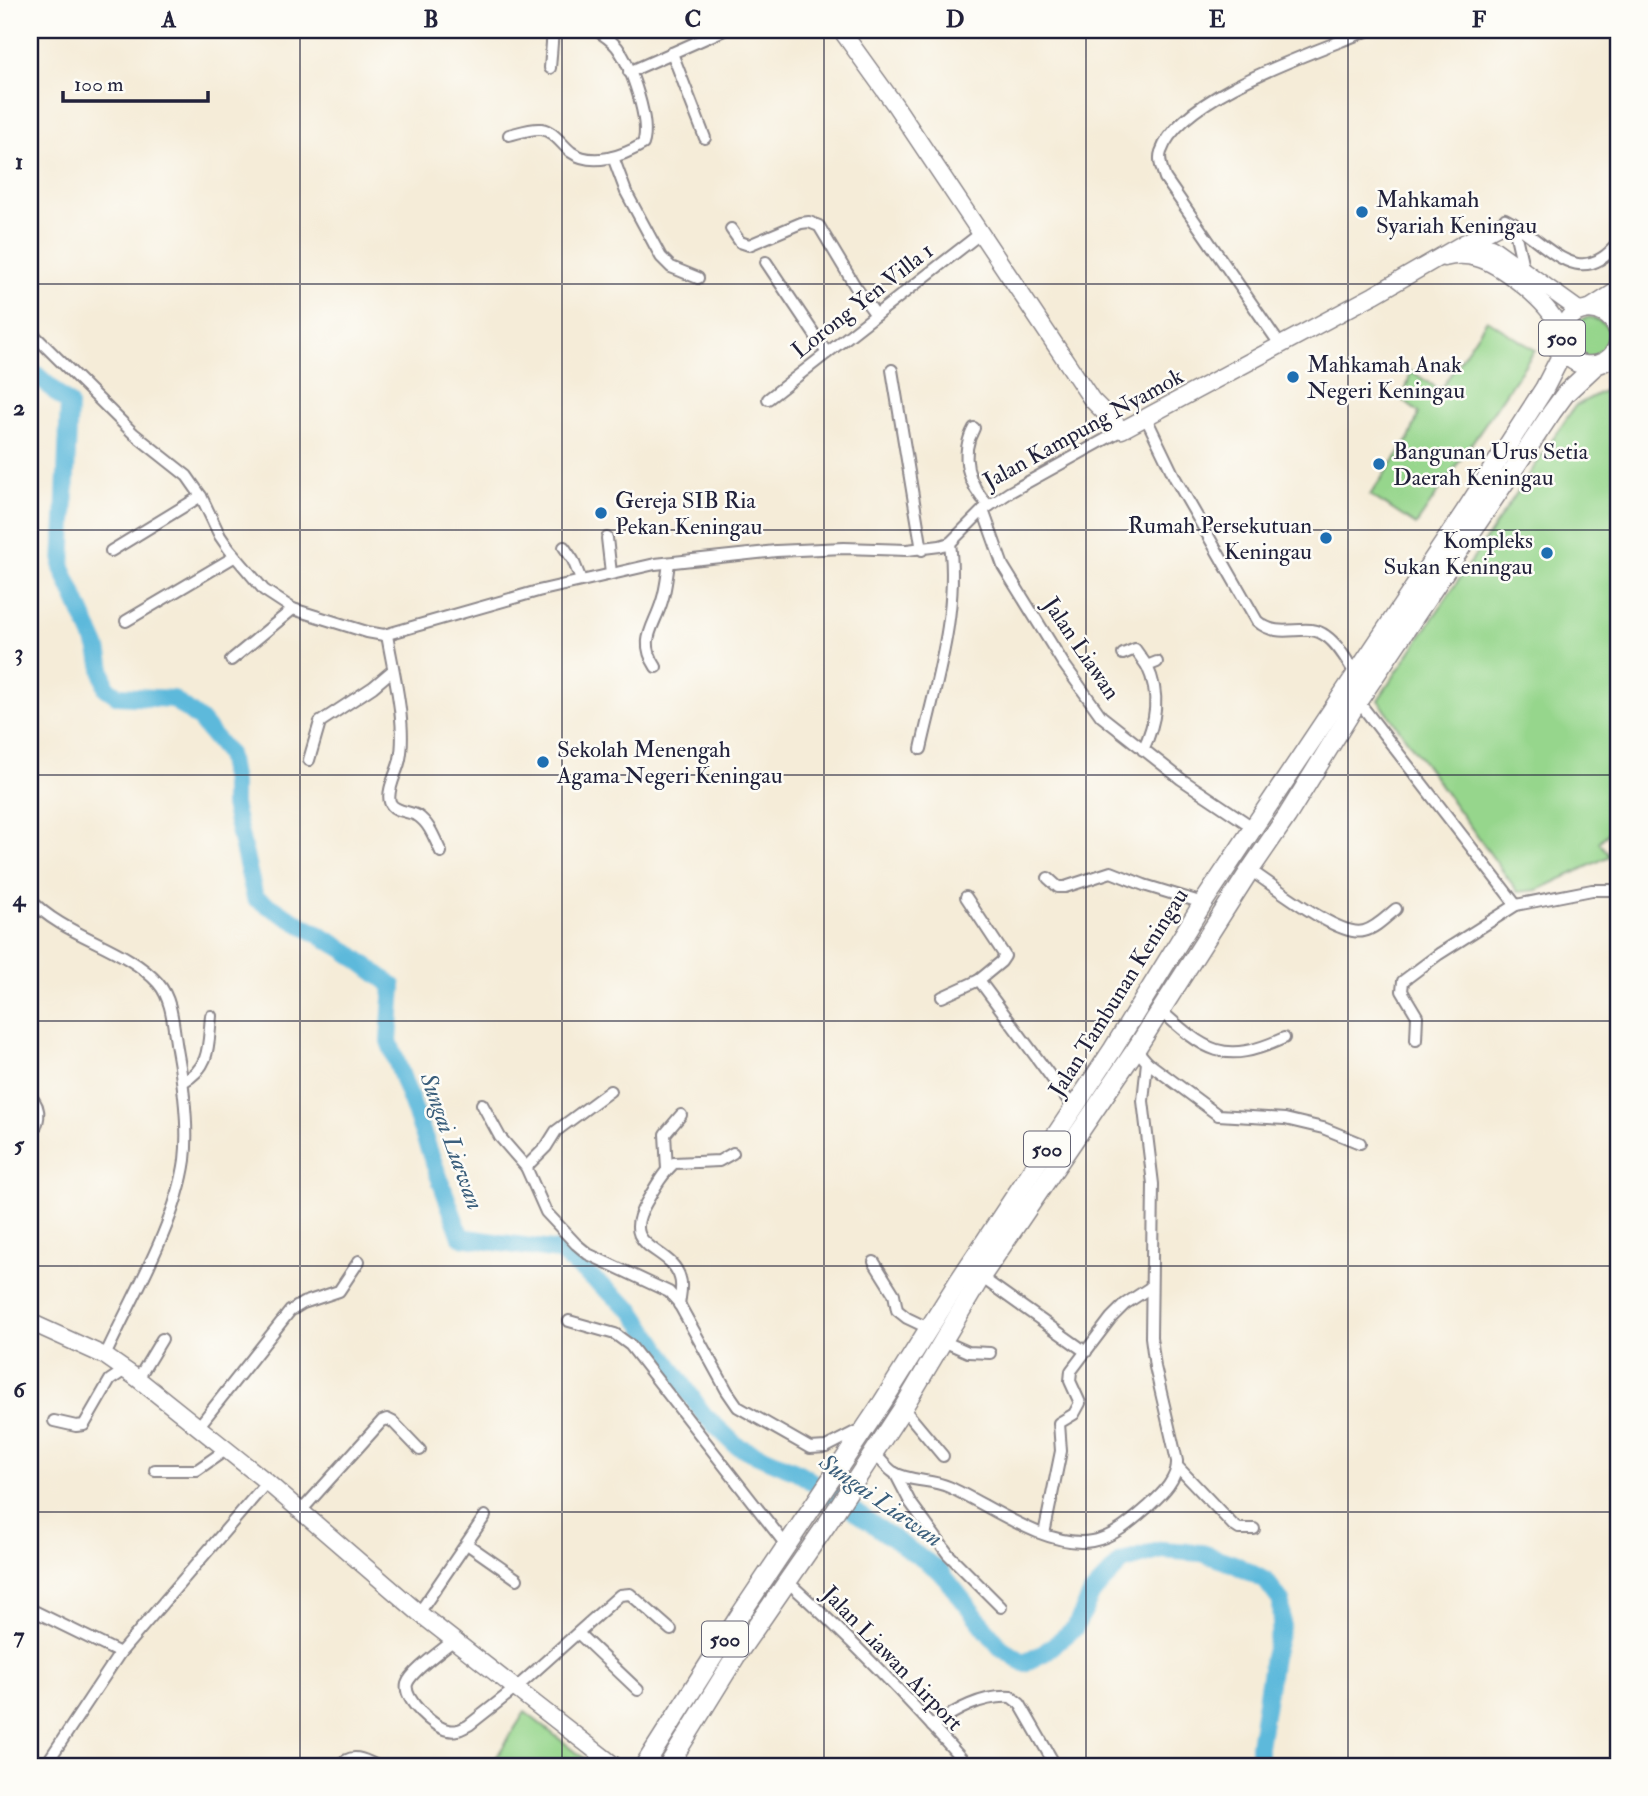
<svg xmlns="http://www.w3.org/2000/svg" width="1648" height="1796" viewBox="0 0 1648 1796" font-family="'IM FELL Double Pica',serif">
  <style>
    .green { fill: #96d68c; stroke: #5c7c64; stroke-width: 2 }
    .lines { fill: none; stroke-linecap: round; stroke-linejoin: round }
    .river { stroke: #5db9db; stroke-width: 18 }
    .street-casing { stroke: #8c878a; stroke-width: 14 }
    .secondary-casing { stroke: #8c878a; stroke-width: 19 }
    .primary-casing { stroke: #8c878a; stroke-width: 21 }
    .street { stroke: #fff; stroke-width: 10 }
    .secondary { stroke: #fff; stroke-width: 16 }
    .primary { stroke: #fff; stroke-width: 18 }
    .grid { fill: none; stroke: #22223b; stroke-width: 2; stroke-opacity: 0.55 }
    .poi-dot { fill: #1f6fb2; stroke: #fdfcf7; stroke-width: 2.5 }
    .labels { text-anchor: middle; stroke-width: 5; stroke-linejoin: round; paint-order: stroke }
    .shield { fill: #fdfcf7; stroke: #646373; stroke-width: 2 }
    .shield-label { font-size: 21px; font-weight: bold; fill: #22223b }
    .poi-label { font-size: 23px; fill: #22223b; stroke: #fdfcf7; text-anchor: start }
    .street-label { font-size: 23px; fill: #22223b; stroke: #fdfcf7 }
    .water-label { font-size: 24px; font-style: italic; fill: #3a5e7b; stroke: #fdfcf7 }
    .neatline { fill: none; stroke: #22223b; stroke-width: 2.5 }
    .grid-label { font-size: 23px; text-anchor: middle; font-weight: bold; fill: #22223b }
  </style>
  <rect width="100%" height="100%" fill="#fdfcf7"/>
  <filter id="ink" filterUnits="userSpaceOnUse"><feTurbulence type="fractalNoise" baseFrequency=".0143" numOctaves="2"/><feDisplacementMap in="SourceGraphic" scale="14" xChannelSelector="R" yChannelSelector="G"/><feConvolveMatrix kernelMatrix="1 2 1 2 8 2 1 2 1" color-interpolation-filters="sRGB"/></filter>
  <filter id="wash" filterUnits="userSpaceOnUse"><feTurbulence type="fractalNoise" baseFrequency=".00686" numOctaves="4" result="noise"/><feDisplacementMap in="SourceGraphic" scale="28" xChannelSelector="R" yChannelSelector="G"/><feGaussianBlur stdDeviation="1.57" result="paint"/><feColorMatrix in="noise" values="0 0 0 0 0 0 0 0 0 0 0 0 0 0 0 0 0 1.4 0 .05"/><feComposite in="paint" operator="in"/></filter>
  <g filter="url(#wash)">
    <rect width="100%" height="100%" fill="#f5ecd8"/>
    <!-- green -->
    <g class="green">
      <path d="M1590 317C1621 329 1615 343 1593 360L1573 354 1568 333 1576 321Z"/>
      <polygon points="1487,320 1535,350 1416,525 1370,495 1409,439 1419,413 1400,398 1406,389 1411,371 1440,390"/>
      <polygon points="1609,388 1618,398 1618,824 1599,842 1610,856 1538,890 1518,892 1378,700 1575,406"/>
      <polygon points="525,1712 594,1766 491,1766"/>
    </g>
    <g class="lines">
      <!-- river -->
      <polyline class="river" points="30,369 69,404 62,568 98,649 106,688 118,696 173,699 200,720 228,754 233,783 233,805 255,898 345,950 393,986 389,1041 461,1237 558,1251 633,1311 703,1414 737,1446 798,1472 940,1571 1000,1647 1024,1663 1044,1653 1075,1628 1092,1593 1122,1562 1162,1550 1202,1553 1234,1564 1266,1581 1281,1601 1282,1623 1273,1657 1259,1746 1259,1766"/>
    </g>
  </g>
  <g filter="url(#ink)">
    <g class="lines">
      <!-- street casing -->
      <g class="street-casing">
        <g id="street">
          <polyline points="672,53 705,138"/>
          <polyline points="550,68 553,30"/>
          <polyline points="629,72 724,30"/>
          <path d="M509 135C518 133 530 128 541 129 554 131 561 144 571 152 592 167 623 156 643 144 651 122 631 66 617 47 611 40 604 35 595 30"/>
          <polyline points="613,157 626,192 661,257 671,267 698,278"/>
          <polyline points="1513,223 1524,271"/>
          <path d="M1498 228 1505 219C1546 240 1577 294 1618 243"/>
          <polyline points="731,229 740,242 749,245 801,223 809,222 819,226 855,286 876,315"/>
          <polyline points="766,262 827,353"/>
          <polyline points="30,331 134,434 187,476 201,496 220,536 229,549 264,590 293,609 367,632 384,635 538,591 655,564 776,551 844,548 907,550 940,546 950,543 983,510 1010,492 1122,430"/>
          <path d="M1281 346 1165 178C1162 169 1158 160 1161 152 1180 95 1316 52 1369 30"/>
          <polyline points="892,370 922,550"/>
          <polyline points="768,399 981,233"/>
          <path d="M1146 418 1175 478 1257 621C1281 642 1305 620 1326 636 1339 645 1348 663 1357 676"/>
          <path d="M974 428C959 455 968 485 989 506"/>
          <polyline points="983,510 1003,566 1063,663 1101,716 1181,779 1254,828"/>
          <polyline points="607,538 611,573"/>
          <polyline points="564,547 573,560 581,580"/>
          <polyline points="111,551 201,496"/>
          <polyline points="126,621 234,557"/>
          <path d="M387 635C393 670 407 725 400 759 398 771 386 790 390 802 393 812 410 811 418 816 430 824 435 840 441 852"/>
          <polyline points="1123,654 1135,649 1147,666"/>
          <polyline points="231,660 293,609"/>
          <path d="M656 667C638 640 654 628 662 601 666 589 667 576 669 563"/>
          <polyline points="30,693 30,714"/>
          <polyline points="1358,701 1516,905 1592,890 1618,890"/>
          <path d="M921 749C936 682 959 612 950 543"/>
          <path d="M1143 750C1156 722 1161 695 1147 666L1157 662"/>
          <polyline points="309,760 320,722 373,687 393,670"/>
          <path d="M1250 870C1273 885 1339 938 1364 931 1376 928 1386 917 1396 909"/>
          <polyline points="1048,878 1058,887 1065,887 1111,872 1144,885 1203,903"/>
          <polyline points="966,897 1005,956 1001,962 979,980"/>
          <path d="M30 899C64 937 125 946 158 983 173 1000 173 1027 177 1049 183 1082 189 1126 185 1160 176 1224 132 1297 105 1356"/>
          <polyline points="942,997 979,980 1074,1108"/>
          <path d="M1160 1010C1206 1051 1223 1066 1284 1038"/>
          <polyline points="1416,1040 1417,1016 1402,991 1403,981 1439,954 1516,905"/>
          <polyline points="1147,1062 1218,1115 1285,1119 1323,1128 1360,1143"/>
          <path d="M183 1082C211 1067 208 1045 211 1016"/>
          <polyline points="610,1091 556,1131 546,1147 526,1167 546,1212 576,1244 588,1254 669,1292 678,1302 727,1391 738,1407 810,1448 826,1447 861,1429"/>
          <path d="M30 1096C44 1110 38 1124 30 1139"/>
          <polyline points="482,1104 500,1137 526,1167"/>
          <polyline points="667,1169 665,1134 681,1115"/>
          <polyline points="874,1262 894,1294 897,1310 907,1318 928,1328"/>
          <polyline points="981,1277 1086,1352"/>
          <path d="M679 1305C680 1296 683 1286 680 1278 671 1245 618 1251 646 1203 654 1189 662 1174 674 1163L719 1161 733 1153"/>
          <polyline points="569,1321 615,1334 630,1345 786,1545"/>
          <polyline points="943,1341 968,1352 990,1353"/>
          <polyline points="138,1379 162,1339"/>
          <polyline points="903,1408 943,1456"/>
          <polyline points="54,1421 76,1426 84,1425 110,1380 125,1370"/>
          <polyline points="199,1426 290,1311 303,1303 339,1291 359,1261"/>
          <path d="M874 1453C880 1459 886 1467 893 1472 909 1482 932 1479 949 1487 989 1505 1047 1549 1092 1541 1115 1537 1133 1520 1150 1505 1162 1494 1178 1479 1177 1461L1155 1367 1151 1337 1153 1184 1143 1101 1147 1062 1136 1049"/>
          <polyline points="1177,1466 1233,1525 1239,1529 1254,1529"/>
          <polyline points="155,1470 197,1470 227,1449"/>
          <polyline points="895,1473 910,1502 948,1554 1001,1607"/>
          <polyline points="301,1511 382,1421 387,1419 393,1422 420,1450"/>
          <polyline points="1044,1534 1061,1451 1059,1423 1074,1414 1080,1403 1070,1381 1071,1371 1111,1318 1125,1304 1151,1287"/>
          <polyline points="467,1544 517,1579"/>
          <path d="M787 1581C851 1639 911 1701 968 1766"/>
          <polyline points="30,1609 120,1653"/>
          <polyline points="419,1613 485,1516"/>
          <polyline points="578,1633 638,1690"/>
          <path d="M455 1639C445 1648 411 1671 407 1684 403 1699 434 1728 448 1730 456 1732 462 1729 469 1725L516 1688 620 1595 630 1594 671 1630"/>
          <path d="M932 1726C956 1710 982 1695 1011 1697L1020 1704 1055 1765"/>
          <polyline points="45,1766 120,1653 267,1482"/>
          <path d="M340 1766C351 1752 364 1759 377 1766"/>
        </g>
      </g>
      <!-- secondary casing -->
      <g class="secondary-casing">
        <g id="secondary">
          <polyline points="841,30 895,105 1092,400 1122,430 1374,295 1464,243 1476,242 1491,247 1580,311"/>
          <polyline points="1466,242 1500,225"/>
          <path d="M1444 258C1456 255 1466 255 1477 258 1500 264 1543 299 1555 320 1558 326 1560 334 1562 341"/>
          <polyline points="30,1322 105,1356 138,1379 267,1482 419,1613 615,1766"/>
        </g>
      </g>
      <!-- primary casing -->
      <g class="primary-casing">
        <g id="primary">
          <polyline points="1590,309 1618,291"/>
          <path d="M1618 330C1607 299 1562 304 1562 338 1562 371 1608 375 1618 345"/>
          <polyline points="644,1766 738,1618 882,1403 958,1282 1113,1049 1203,903 1464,513 1544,389 1564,350"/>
          <polyline points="668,1766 736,1656 827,1524 903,1408 981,1277 1136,1049 1250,870 1287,816 1358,701 1552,412 1566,393 1595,366"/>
        </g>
      </g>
      <!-- street -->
      <use href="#street" class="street"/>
      <!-- secondary -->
      <use href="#secondary" class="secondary"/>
      <!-- primary -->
      <use href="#primary" class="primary"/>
    </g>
  </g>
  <!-- grid -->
  <path class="grid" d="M300 30V1766M562 30V1766M824 30V1766M1086 30V1766M1348 30V1766M30 284H1618M30 530H1618M30 775H1618M30 1021H1618M30 1266H1618M30 1512H1618"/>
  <!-- markers -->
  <g class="poi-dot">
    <circle cx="1362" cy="212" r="7"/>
    <circle cx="1293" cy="377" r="7"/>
    <circle cx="1379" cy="464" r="7"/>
    <circle cx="601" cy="513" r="7"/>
    <circle cx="1326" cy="538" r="7"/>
    <circle cx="1547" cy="553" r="7"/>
    <circle cx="543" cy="762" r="7"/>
  </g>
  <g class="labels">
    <!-- shield labels -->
    <g class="shield">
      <rect x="1539" y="320.5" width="46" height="35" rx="5"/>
      <rect x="1024" y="1131.5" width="46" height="35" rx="5"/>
      <rect x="702" y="1621.5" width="46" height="35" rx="5"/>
    </g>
    <g class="shield-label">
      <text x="1562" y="345">500</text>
      <text x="1047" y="1156">500</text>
      <text x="725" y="1646">500</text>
    </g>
    <!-- poi labels -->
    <g class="poi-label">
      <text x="1376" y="207">Mahkamah<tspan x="1376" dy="26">Syariah Keningau</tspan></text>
      <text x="1307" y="372">Mahkamah Anak<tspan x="1307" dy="26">Negeri Keningau</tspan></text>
      <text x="1393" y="459">Bangunan Urus Setia<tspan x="1393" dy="26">Daerah Keningau</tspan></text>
      <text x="615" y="508">Gereja SIB Ria<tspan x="615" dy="26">Pekan Keningau</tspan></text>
      <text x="1312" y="533" text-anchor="end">Rumah Persekutuan<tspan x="1312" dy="26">Keningau</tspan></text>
      <text x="1533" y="548" text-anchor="end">Kompleks<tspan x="1533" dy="26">Sukan Keningau</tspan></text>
      <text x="557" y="757">Sekolah Menengah<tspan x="557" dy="26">Agama Negeri Keningau</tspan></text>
    </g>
    <!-- street labels -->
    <g class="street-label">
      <text transform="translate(862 300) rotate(-38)" y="8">Lorong Yen Villa 1</text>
      <text transform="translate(1083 428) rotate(-29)" y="8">Jalan Kampung Nyamok</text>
      <text transform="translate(1082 648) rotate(56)" y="8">Jalan Liawan</text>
      <text transform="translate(1118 992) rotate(-58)" y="8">Jalan Tambunan Keningau</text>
      <text transform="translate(893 1658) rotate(46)" y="8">Jalan Liawan Airport</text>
    </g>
    <!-- water labels -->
    <g class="water-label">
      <text transform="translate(452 1141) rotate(70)" y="8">Sungai Liawan</text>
      <text transform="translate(881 1500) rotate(35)" y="8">Sungai Liawan</text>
    </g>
  </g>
  <!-- margin -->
  <rect width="1648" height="1796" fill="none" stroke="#fdfcf7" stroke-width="77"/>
  <!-- scale -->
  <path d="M63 91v10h145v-10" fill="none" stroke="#22223b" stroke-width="3.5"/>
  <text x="74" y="91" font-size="21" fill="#22223b" stroke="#fdfcf7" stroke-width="5" paint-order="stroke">100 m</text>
  <rect x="38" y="38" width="1572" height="1720" class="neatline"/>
  <g class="grid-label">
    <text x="169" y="27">A</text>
    <text x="431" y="27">B</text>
    <text x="693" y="27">C</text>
    <text x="955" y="27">D</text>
    <text x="1217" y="27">E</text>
    <text x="1479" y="27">F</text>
    <text x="19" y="169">1</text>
    <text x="19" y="415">2</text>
    <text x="19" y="660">3</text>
    <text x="19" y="906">4</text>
    <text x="19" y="1152">5</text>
    <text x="19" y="1397">6</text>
    <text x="19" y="1643">7</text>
  </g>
</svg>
